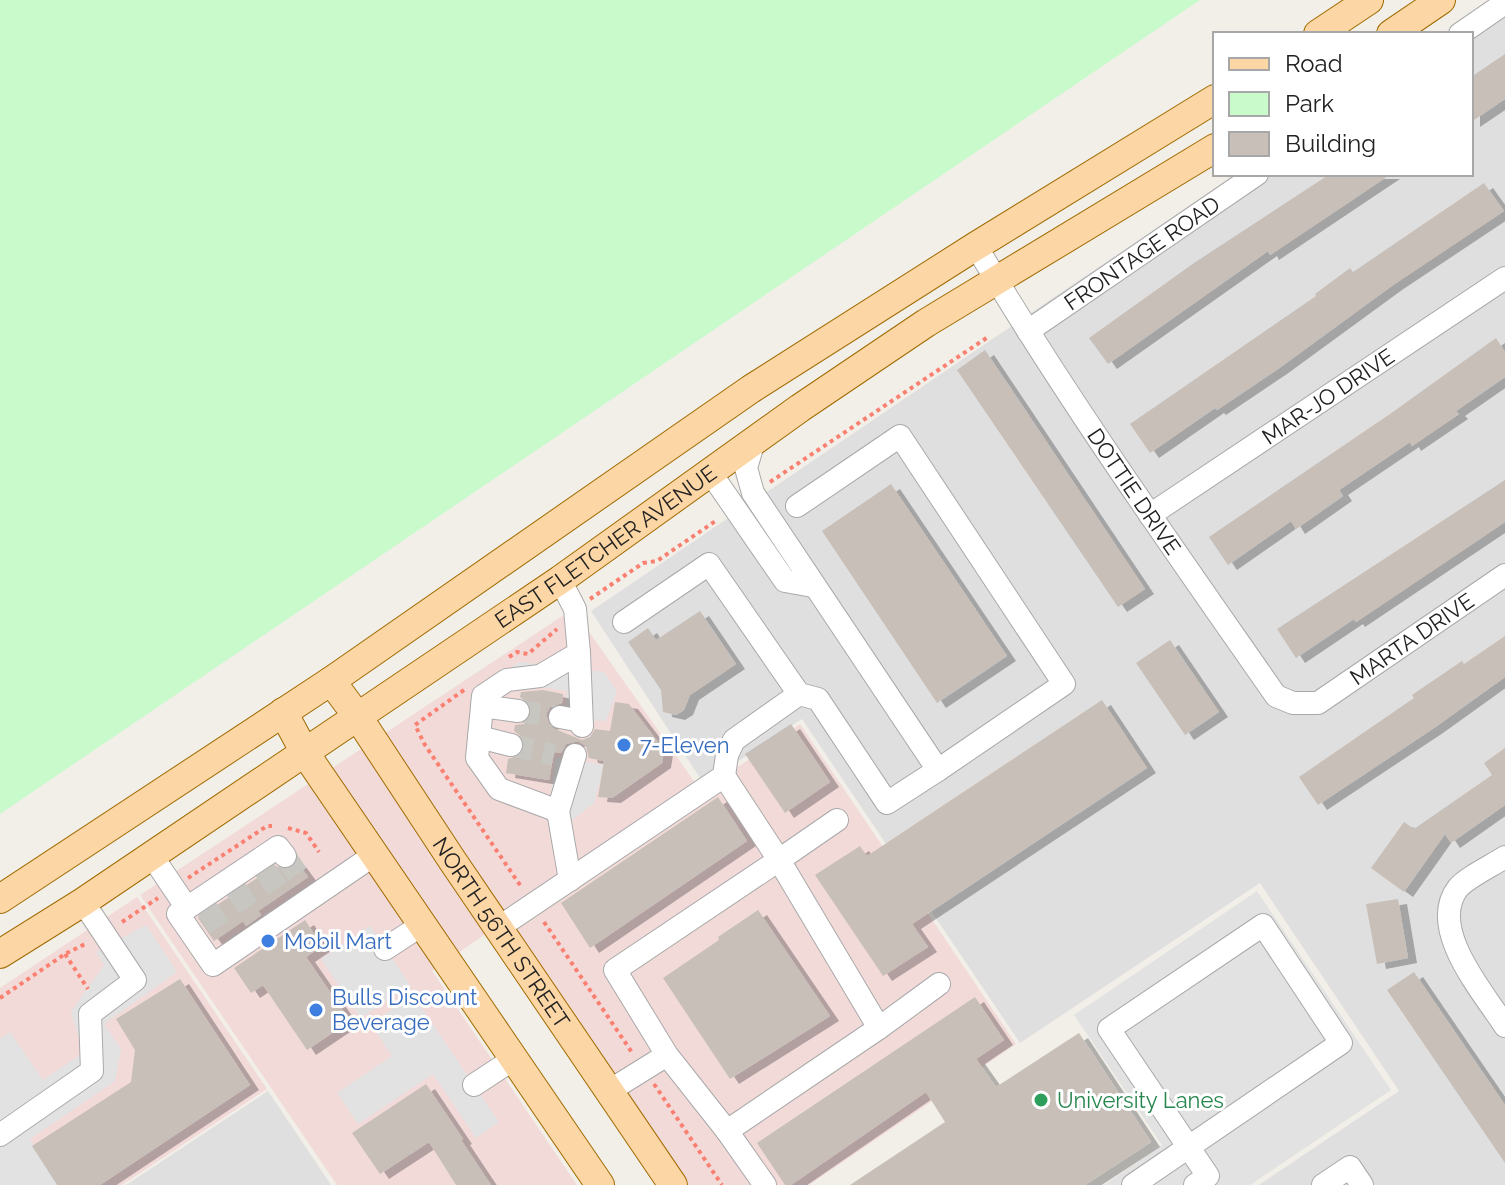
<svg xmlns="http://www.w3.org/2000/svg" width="1505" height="1185" viewBox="0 0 1505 1185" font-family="Raleway,sans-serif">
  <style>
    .residential { fill: #e0dfdf }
    .commercial { fill: #f2dad9 }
    .park { fill: #c8facc }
    .parking { fill: #e2e2e2 }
    .building { fill: #c7bfb8; filter: url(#shadow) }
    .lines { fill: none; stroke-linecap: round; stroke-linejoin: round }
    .minor-tunnel { stroke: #c8c6c1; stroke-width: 22; stroke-dasharray: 22 11; stroke-linecap: butt }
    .minor-casing { stroke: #a9a9a9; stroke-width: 24 }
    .major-casing { stroke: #a06b00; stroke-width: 30 }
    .path { stroke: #fa8072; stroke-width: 4; stroke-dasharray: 4 4; stroke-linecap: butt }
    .minor { stroke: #fff; stroke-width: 22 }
    .major { stroke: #fcd6a4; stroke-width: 28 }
    .shop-dot { fill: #3f7fe0; stroke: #fff; stroke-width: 3 }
    .leisure-dot { fill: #2e9e5b; stroke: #fff; stroke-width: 3 }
    .labels { text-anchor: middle; stroke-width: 6; stroke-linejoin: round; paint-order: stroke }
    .street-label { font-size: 22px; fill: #222; stroke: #fff }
    .shop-label { font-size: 22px; fill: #366cbe; stroke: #fff; text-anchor: start }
    .leisure-label { font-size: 22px; fill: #27864d; stroke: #fff; text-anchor: start }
  </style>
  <defs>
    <filter id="shadow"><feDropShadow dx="9" dy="5" stdDeviation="0" flood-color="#0004"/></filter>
  </defs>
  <rect width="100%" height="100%" fill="#f2efe9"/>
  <!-- residential -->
  <g class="residential">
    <polygon points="1492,0 1505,0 1505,1185 1259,1185 1399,1091 1260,883 1020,1043 802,719 704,784 591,611 1236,174 1471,174 1471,34 1442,34"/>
    <polygon points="268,1091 331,1185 126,1185"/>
  </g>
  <!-- commercial -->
  <g class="commercial">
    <polygon points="573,609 698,787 432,971 577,1185 337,1185 140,895"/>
    <polygon points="800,724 1016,1044 809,1185 688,1185 511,924"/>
    <polygon points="137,897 267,1089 122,1185 0,1185 0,988"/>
  </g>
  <!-- park -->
  <polygon class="park" points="0,0 1200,0 0,814"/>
  <!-- parking -->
  <g class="parking">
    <polygon points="519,662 604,672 617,691 606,721 565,720 567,691 515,683 509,669"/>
    <polygon points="556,757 604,765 594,803 571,821 551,791"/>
    <polygon points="1257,891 1391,1090 1250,1185 1104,1185 1162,1145 1074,1015"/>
    <polygon points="146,925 177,972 104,1024 121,1049 115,1081 30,1139 59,1185 0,1185 0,1039 10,1032 43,1080 83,1053 71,1012 104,965 96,952"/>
    <polygon points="370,926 410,985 361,1018 321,959"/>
    <polygon points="413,995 499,1122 476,1138 433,1074 358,1124 337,1093 392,1056 371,1024"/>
  </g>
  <!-- building -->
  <g class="building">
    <polygon points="1505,54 1505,99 1471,122 1471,77"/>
    <polygon points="1330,174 1391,174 1270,255 1268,251 1108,364 1089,338 1194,263"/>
    <polygon points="1484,183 1504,211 1393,285 1278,369 1217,410 1215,408 1150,453 1130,424 1316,296 1315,294 1350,268 1353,272"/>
    <polygon points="1496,338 1505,352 1505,377 1456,411 1459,414 1412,446 1410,442 1339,490 1343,496 1296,529 1291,521 1228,565 1209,537 1390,414"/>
    <polygon points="985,350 1145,589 1118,607 957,370"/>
    <polygon points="1505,480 1505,522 1356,622 1354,619 1296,658 1277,629"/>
    <polygon points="891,484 1007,656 937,703 822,531"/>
    <polygon points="700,611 736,664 690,695 684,710 676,715 663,712 661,690 628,642 648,628 656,640"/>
    <polygon points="1505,636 1505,677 1434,728 1318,805 1299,777 1414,698 1412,695 1462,661 1464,664"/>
    <polygon points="1170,640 1219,712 1185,735 1136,663"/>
    <polygon points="543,690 563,694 562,703 550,707 546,714 550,727 582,740 590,737 595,729 610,731 615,702 629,704 664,750 662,763 612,798 598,797 604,761 589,758 586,746 578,741 566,744 561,753 554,752 549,780 506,773 508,759 520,755 525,748 521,736 514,731 515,725 524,724 532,714 531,705 520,697 521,692"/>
    <polygon points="1102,700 1147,768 912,924 928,947 883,976 815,875 860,846 867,856"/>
    <polygon points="791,724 830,782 785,813 745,754"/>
    <polygon points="1505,748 1505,805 1451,843 1445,834 1404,892 1371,868 1404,822 1414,829 1492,775 1484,763"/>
    <polygon points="718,797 747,841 590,948 561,903"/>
    <polygon points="297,862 308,877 258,911 261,915 246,926 243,921 214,941 198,918 275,866 288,870"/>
    <polygon points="1398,899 1408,958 1377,964 1366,904"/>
    <polygon points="758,910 830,1016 730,1079 663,978 719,940 718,937"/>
    <polygon points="305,920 322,946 306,957 350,1021 307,1050 263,985 251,993 234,968"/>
    <polygon points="1414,972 1505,1105 1505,1163 1387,990"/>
    <polygon points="180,979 250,1085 100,1185 57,1185 32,1146 131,1082 135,1050 116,1019"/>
    <polygon points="975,997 1004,1040 976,1059 996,1087 1079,1033 1151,1142 1085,1185 850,1185 945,1122 926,1092 791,1185 785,1185 757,1143"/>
    <polygon points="426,1084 463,1139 461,1140 491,1185 456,1185 429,1142 380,1174 352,1133"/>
  </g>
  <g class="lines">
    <!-- minor-tunnel -->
    <g class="minor-tunnel">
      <polyline points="518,711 560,717"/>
      <polyline points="511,745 554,755"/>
      <polyline points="285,856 302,881"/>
      <polyline points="265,870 282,895"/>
      <polyline points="236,889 253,915"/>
      <polyline points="207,909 224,934"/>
    </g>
    <!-- minor casing -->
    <g class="minor-casing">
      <g id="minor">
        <polyline points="1460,34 1505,3"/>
        <path id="s1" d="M976 246C1068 401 1173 548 1276 696L1293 703H1318L1505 575"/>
        <path id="s2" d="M1028 331 1257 174"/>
        <polyline points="754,441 746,468 753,493 938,770 1064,684 900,436 797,506"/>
        <polyline points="710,472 785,581 813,586"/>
        <path id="s3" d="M1150 515 1505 278"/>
        <polyline points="624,622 709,564 799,694 818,699 887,803 938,770"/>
        <polyline points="579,653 582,726"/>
        <polyline points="482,706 518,711"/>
        <polyline points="560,717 581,721"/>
        <polyline points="479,737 511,745"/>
        <polyline points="724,776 727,755 734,740 799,694"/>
        <polyline points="558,811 499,789 477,758 483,696 507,680 540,676 579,653 575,609 560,580"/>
        <polyline points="152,856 187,908"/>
        <polyline points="285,856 278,847 178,914 213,965 374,855"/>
        <path d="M1505 857C1493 865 1466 878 1458 888 1427 928 1483 992 1505 1026"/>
        <polyline points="570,880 558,811 575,755"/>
        <polyline points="498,928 724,776 779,860 837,820"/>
        <polyline points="385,949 423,924"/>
        <polyline points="879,1028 939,984"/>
        <polyline points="474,1085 512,1060"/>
        <polyline points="609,1091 667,1055 615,970 779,860 879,1028 727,1131 667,1055"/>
        <polyline points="727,1131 765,1185"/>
        <polyline points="0,1135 92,1071 90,1014 135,980 83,902"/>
        <path d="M1133 1185C1203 1138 1272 1090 1341 1043L1263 925 1109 1029 1208 1176 1195 1185"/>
        <polyline points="1323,1185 1350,1167 1362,1185"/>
      </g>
    </g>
    <!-- major casing -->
    <g class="major-casing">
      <g id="major">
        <polyline points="1318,34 1369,0"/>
        <polyline points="1391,34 1441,0"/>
        <path id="s4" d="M331 681 358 717 452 860 673 1185"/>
        <polyline points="283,712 305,753 600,1185"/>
        <polyline points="0,899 331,681 751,389 976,246 1215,99"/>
        <path id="s5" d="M0 954 83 902 560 580 800 408 926 323 1215 148"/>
      </g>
    </g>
    <!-- path -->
    <g class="path">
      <polyline points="770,482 988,337"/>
      <polyline points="590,599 643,563 657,561 717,520"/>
      <polyline points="509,657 517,652 528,654 557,629"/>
      <polyline points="464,690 415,725 425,745 522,888"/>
      <polyline points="288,828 306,833 319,852"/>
      <polyline points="188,878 267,826 272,826"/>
      <polyline points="122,922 158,898"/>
      <polyline points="544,922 633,1054"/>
      <polyline points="65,954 88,989"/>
      <polyline points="0,998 65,954 87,943"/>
      <polyline points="654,1084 722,1185"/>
    </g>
    <!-- minor -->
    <use href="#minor" class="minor"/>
    <!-- major -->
    <use href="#major" class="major"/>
  </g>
  <!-- markers -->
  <g class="shop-dot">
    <circle cx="624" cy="745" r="8"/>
    <circle cx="268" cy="941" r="8"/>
    <circle cx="316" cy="1010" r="8"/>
  </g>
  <circle class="leisure-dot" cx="1041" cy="1100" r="8"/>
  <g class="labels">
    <!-- street labels -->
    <g class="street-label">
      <text dy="8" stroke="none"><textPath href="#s2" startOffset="138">FRONTAGE ROAD</textPath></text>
      <text dy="8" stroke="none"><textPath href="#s3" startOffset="214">MAR-JO DRIVE</textPath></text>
      <text dy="8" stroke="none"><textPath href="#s1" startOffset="292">DOTTIE DRIVE</textPath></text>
      <text dy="8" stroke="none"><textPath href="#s5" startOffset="730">EAST FLETCHER AVENUE</textPath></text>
      <text dy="8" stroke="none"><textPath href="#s1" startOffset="698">MARTA DRIVE</textPath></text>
      <text dy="8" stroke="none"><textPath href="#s4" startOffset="304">NORTH 56TH STREET</textPath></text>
    </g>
    <!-- shop labels -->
    <g class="shop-label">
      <text x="640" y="753">7-Eleven</text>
      <text x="284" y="949">Mobil Mart</text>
      <text x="332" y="1005">Bulls Discount<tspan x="332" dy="25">Beverage</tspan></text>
    </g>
    <!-- leisure labels -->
    <g class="leisure-label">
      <text x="1057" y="1108">University Lanes</text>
    </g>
  </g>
  <!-- legend -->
  <rect x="1213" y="32" width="260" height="144" fill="#ffffff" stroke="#a7a7a7" stroke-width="2"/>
  <rect x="1229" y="58" width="40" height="12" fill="#fcd6a4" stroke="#a7a7a7" stroke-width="2"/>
  <text x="1285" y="72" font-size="24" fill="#222222">Road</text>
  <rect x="1229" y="92" width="40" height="24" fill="#c8facc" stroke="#a7a7a7" stroke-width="2"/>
  <text x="1285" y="112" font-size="24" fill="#222222">Park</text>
  <rect x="1229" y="132" width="40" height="24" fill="#c7bfb8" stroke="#a7a7a7" stroke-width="2"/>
  <text x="1285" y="152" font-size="24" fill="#222222">Building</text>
</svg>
